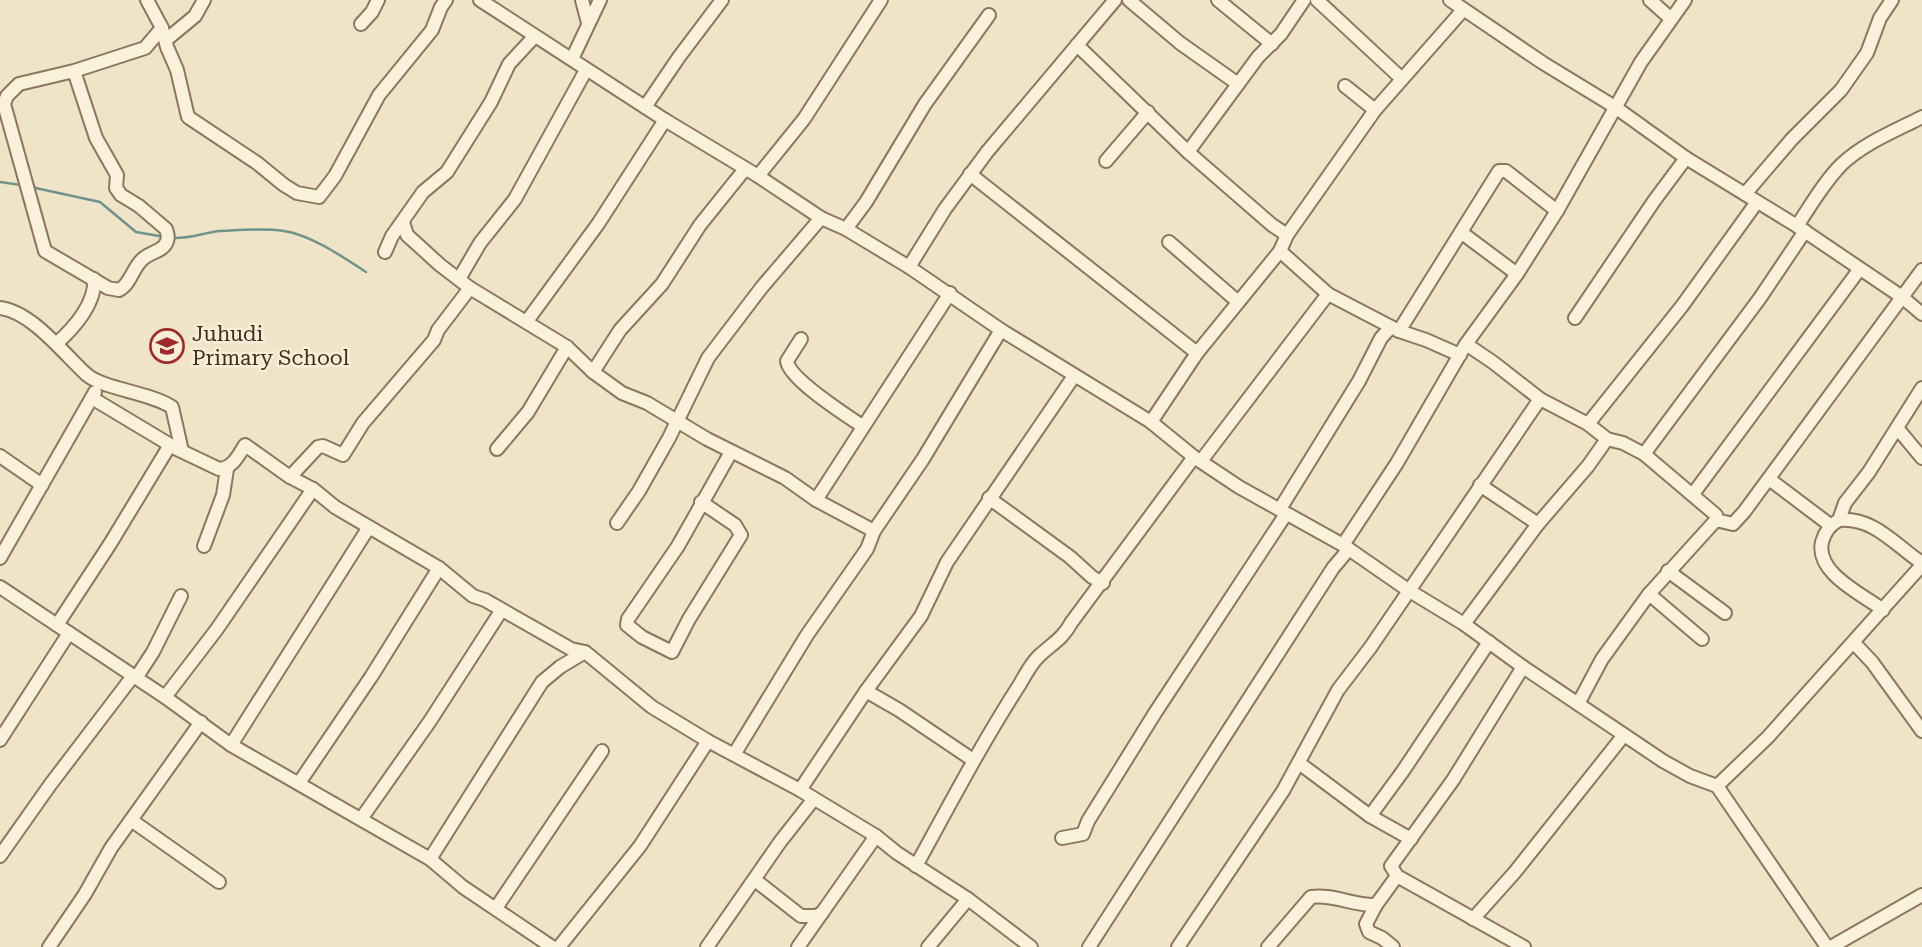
<svg xmlns="http://www.w3.org/2000/svg" width="1922" height="947" viewBox="0 0 1922 947" font-family="'Roboto Serif',serif">
  <style>
    .lines { fill: none; stroke-linecap: round; stroke-linejoin: round }
    .stream { stroke: #6f938a; stroke-width: 2.5 }
    .minor-casing { stroke: #8d765c; stroke-width: 16 }
    .minor { stroke: #faf1dc; stroke-width: 12 }
    .labels { text-anchor: middle; stroke-width: 5; stroke-linejoin: round; paint-order: stroke }
    .poi-label { font-size: 21px; fill: #3d2e20; stroke: #f7eed8; text-anchor: start }
  </style>
  <rect width="100%" height="100%" fill="#f0e4c8"/>
  <g class="lines">
    <!-- stream -->
    <g class="stream">
      <polyline points="0,182 21,185"/>
      <polyline points="31,187 100,202 136,232 165,237"/>
      <path d="M172 238C189 239 203 233 219 231 241 230 262 228 284 231 311 235 343 257 366 272"/>
    </g>
    <!-- minor casing -->
    <g class="minor-casing">
      <g id="minor">
        <polyline points="147,0 162,28 167,47 177,70 188,117 257,163 284,185 297,193 319,197 335,176 379,95 432,30 441,7 446,0"/>
        <polyline points="480,0 665,120 758,176 821,218 846,229 909,267 1001,330 1151,422 1194,457 1239,487 1343,545 1408,590 1464,624 1523,667 1663,761 1690,776 1717,786 1827,947"/>
        <polyline points="582,0 588,23"/>
        <polyline points="1129,0 1180,43 1238,84"/>
        <polyline points="1218,0 1272,44"/>
        <polyline points="1317,0 1402,79"/>
        <polyline points="1450,0 1543,63 1615,107 1686,158 1797,226 1902,297 1922,314"/>
        <polyline points="1650,0 1670,18"/>
        <polyline points="361,24 372,12 378,0"/>
        <polyline points="166,40 195,16 204,0"/>
        <polyline points="1077,45 1188,152 1272,225 1287,235"/>
        <polyline points="572,59 600,0"/>
        <path d="M74 71 96 138 117 175 116 188 121 195 139 206 166 229C167 233 169 236 167 241 164 251 151 252 144 258 133 266 131 284 119 290L108 288 45 251 4 104 7 96 19 84 74 71 145 48 162 28"/>
        <polyline points="1345,86 1375,110"/>
        <polyline points="645,107 679,57 722,0"/>
        <polyline points="1188,152 1258,57 1281,34 1304,0"/>
        <polyline points="1106,161 1148,112"/>
        <polyline points="970,174 1197,353"/>
        <polyline points="758,176 804,119 881,0"/>
        <polyline points="1745,194 1792,139 1841,90 1867,53 1880,18 1892,0"/>
        <polyline points="403,222 407,235 440,265 470,288 567,347 593,372 622,393 647,403 707,439 785,478 816,500 874,531"/>
        <path d="M1797 226C1811 205 1824 182 1842 164 1864 143 1895 131 1922 117"/>
        <polyline points="846,229 866,202 925,104 989,15"/>
        <polyline points="1462,233 1517,274"/>
        <polyline points="1169,242 1237,301"/>
        <polyline points="1280,251 1328,294 1399,331 1426,340 1460,355"/>
        <polyline points="385,252 392,236 423,192 447,172 491,102 509,64 534,37"/>
        <polyline points="909,267 945,209 987,152 1115,0"/>
        <polyline points="459,279 480,243 515,199 586,70"/>
        <path d="M0 308C32 312 63 353 86 374 102 389 149 392 172 407L182 451"/>
        <polyline points="1575,318 1654,201 1686,158"/>
        <polyline points="527,321 598,224 665,120"/>
        <polyline points="1399,331 1499,171 1506,171 1557,211"/>
        <path d="M801 339 787 361C789 379 846 415 862 426"/>
        <path d="M57 343C74 328 96 303 94 279"/>
        <polyline points="1466,344 1494,363 1540,399 1588,424 1607,439 1623,443 1644,454 1716,515 1716,520 1649,594 1602,659 1578,704"/>
        <polyline points="593,372 620,330 662,284 700,225 745,169"/>
        <path d="M92 398 177 449 219 469C233 468 238 456 245 445L290 477 313 489 335 507 439 568 473 596 485 600 571 649 585 652 652 707 708 741 800 790 876 836 897 853 968 899 1031 947"/>
        <polyline points="1151,422 1197,353 1280,251 1287,235 1375,110 1463,10"/>
        <polyline points="1588,424 1682,306 1757,202"/>
        <polyline points="1898,429 1922,458"/>
        <polyline points="497,449 528,412 567,347"/>
        <polyline points="1644,454 1760,298 1805,231"/>
        <polyline points="0,456 42,485"/>
        <polyline points="1201,461 1328,294"/>
        <polyline points="290,477 318,447 323,446 343,455 363,423 434,340 438,330 470,288"/>
        <polyline points="1769,479 1830,525"/>
        <polyline points="1480,485 1538,524"/>
        <polyline points="1693,494 1859,270"/>
        <polyline points="989,498 1070,557 1092,577 1103,583"/>
        <polyline points="816,500 950,293"/>
        <polyline points="701,502 735,525 741,535 689,619 672,652 642,637 627,625 628,619 678,546 731,452"/>
        <polyline points="1280,509 1359,381 1381,338 1391,327"/>
        <polyline points="1716,520 1733,524 1744,512 1922,270"/>
        <path d="M1839 520C1874 517 1895 545 1922 563"/>
        <polyline points="617,523 639,491 669,438 708,358 762,287 821,218"/>
        <polyline points="1343,545 1397,463 1466,344 1517,274 1557,211 1641,62 1685,0"/>
        <polyline points="204,546 223,495 227,469"/>
        <polyline points="0,558 95,392"/>
        <polyline points="1668,571 1725,613"/>
        <polyline points="0,587 165,697 231,745 430,859 463,887 552,947"/>
        <polyline points="1649,594 1702,639"/>
        <path d="M1883 610C1862 594 1815 573 1822 542 1825 531 1830 525 1839 520L1845 503 1869 472 1922 388"/>
        <polyline points="1464,624 1538,524 1588,466 1607,439"/>
        <polyline points="57,625 110,544 170,445"/>
        <polyline points="1854,643 1872,662 1922,731"/>
        <polyline points="1523,667 1453,780 1391,866 1397,876 1524,947"/>
        <polyline points="136,678 153,652 181,596"/>
        <polyline points="866,691 899,710 973,760"/>
        <polyline points="165,697 217,629 313,489"/>
        <polyline points="0,740 69,633"/>
        <polyline points="231,745 369,527"/>
        <polyline points="735,753 807,635 867,549 874,531 923,459 1001,330"/>
        <polyline points="1299,763 1370,816 1411,839"/>
        <polyline points="299,783 371,677 439,568"/>
        <polyline points="1717,786 1768,737 1922,565"/>
        <polyline points="800,790 866,691 921,616 947,562 1074,376"/>
        <polyline points="1370,816 1403,771 1489,642"/>
        <polyline points="361,819 430,721 501,611"/>
        <polyline points="131,820 219,882"/>
        <polyline points="1062,838 1083,834 1088,821 1155,713 1286,514"/>
        <polyline points="0,856 50,785 133,676"/>
        <polyline points="430,859 542,682 560,667 585,652"/>
        <path d="M916 866C950 804 982 743 1020 684 1025 675 1031 664 1038 657 1050 645 1063 639 1071 623L1194 457"/>
        <polyline points="755,880 801,916 816,916 822,913"/>
        <polyline points="496,908 602,751"/>
        <polyline points="1473,919 1515,872 1624,735"/>
        <polyline points="49,947 85,894 111,848 201,722"/>
        <polyline points="559,947 640,846 708,741"/>
        <polyline points="707,947 780,842 813,800"/>
        <polyline points="798,947 876,836"/>
        <polyline points="928,947 968,899"/>
        <polyline points="1089,947 1333,568 1349,549"/>
        <polyline points="1178,947 1283,791 1338,690 1370,648 1540,399"/>
        <path d="M1268 947 1311 897C1334 894 1354 906 1376 905"/>
        <polyline points="1393,947 1382,938 1369,932 1366,924 1376,905 1397,876"/>
        <polyline points="1831,947 1922,895"/>
      </g>
    </g>
    <!-- minor -->
    <use href="#minor" class="minor"/>
  </g>
  <!-- icons -->
  <defs>
    <g id="school-ring" transform="scale(1.75)"><circle r="9.5" fill="#f7eed8" stroke="#9e2a2b" stroke-width="1.5"/><path d="M0-5L7-2L0 1L-7-2ZM-4 1L0 2.5L4 1V4Q0 6-4 4Z" fill="#9e2a2b"/></g>
  </defs>
  <g fill-rule="evenodd">
    <use href="#school-ring" x="167" y="346"/>
  </g>
  <g class="labels">
    <!-- poi labels -->
    <g class="poi-label">
      <text x="192" y="341">Juhudi<tspan x="192" dy="24">Primary School</tspan></text>
    </g>
  </g>
</svg>
